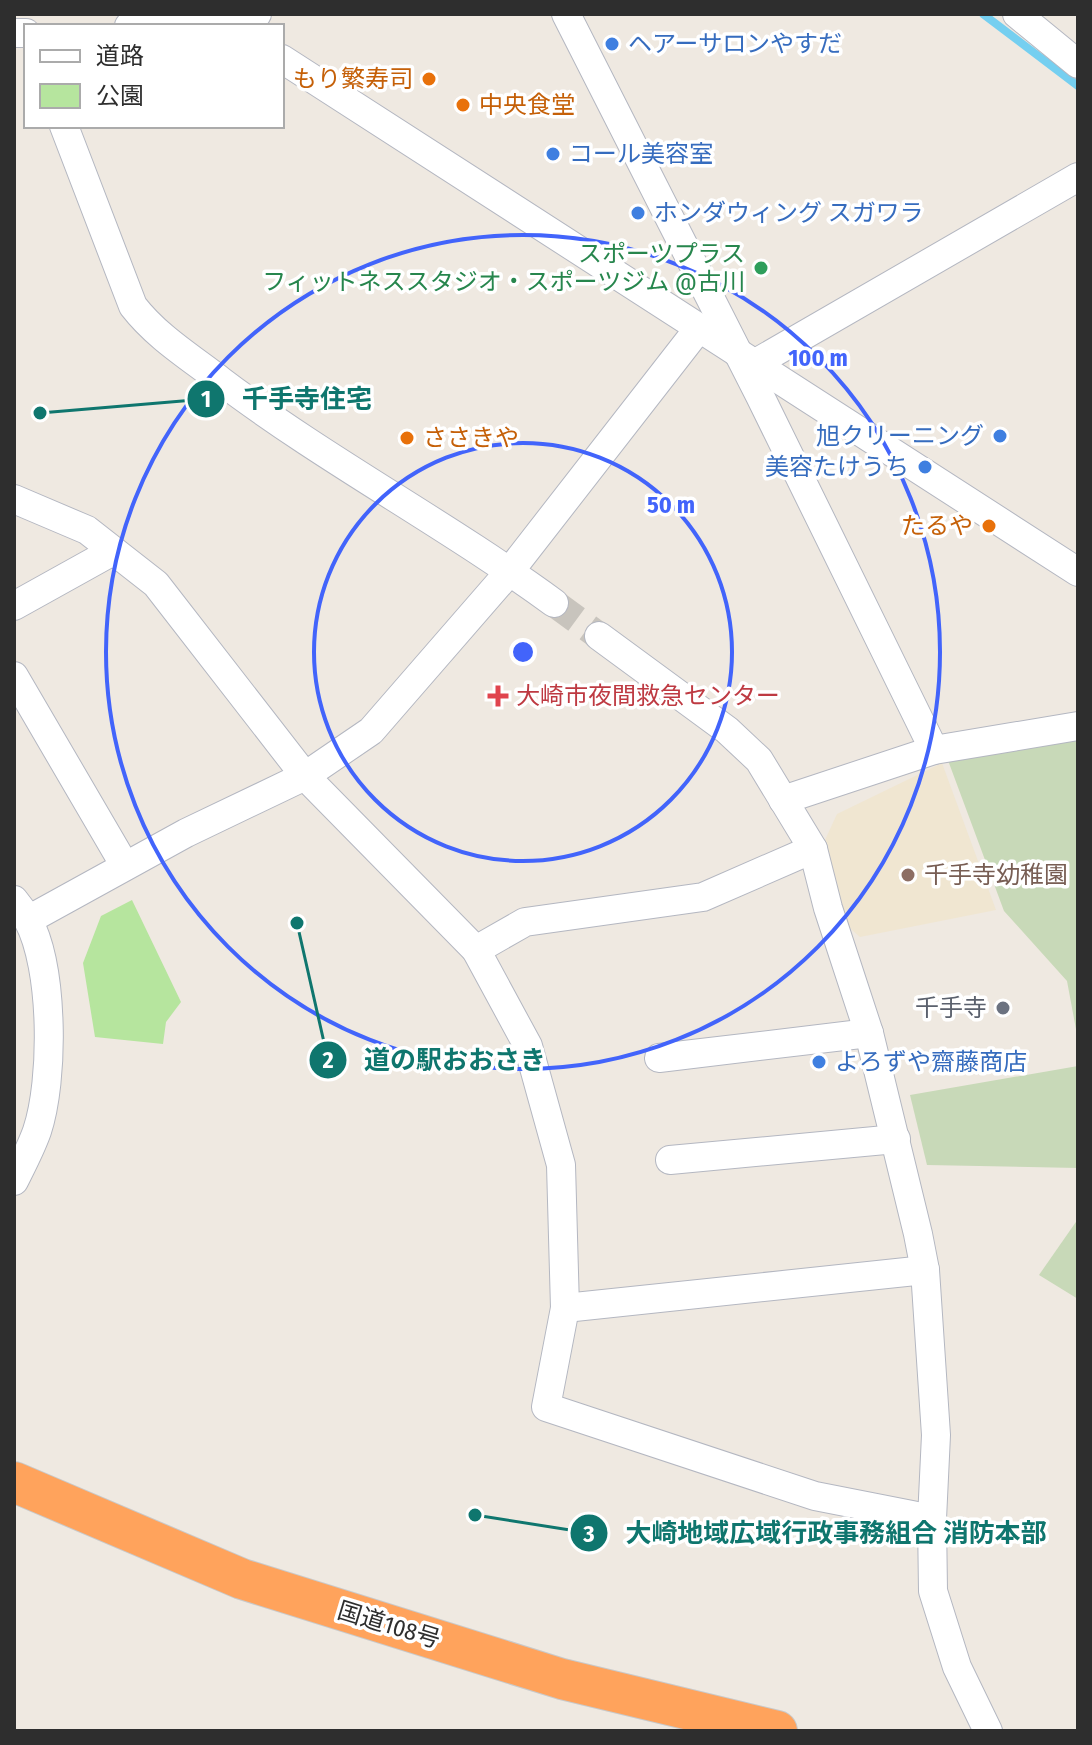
<svg xmlns="http://www.w3.org/2000/svg" width="1092" height="1745" viewBox="0 0 1092 1745" font-family="'Fira Sans Condensed','Noto Sans JP',sans-serif">
  <style>
    .education { fill: #f0e6d1 }
    .green { fill: #b6e59e }
    .cemetery { fill: #c8d9b8 }
    .lines { fill: none; stroke-linecap: round; stroke-linejoin: round }
    .stream { stroke: #75cff0; stroke-width: 8 }
    .minor-tunnel { stroke: #c8c4bd; stroke-width: 28; stroke-dasharray: 28 14; stroke-linecap: butt }
    .minor-casing { stroke: #b4b7c1; stroke-width: 30 }
    .highway-casing { stroke: #c9c9c9; stroke-width: 42 }
    .minor { stroke: #fff; stroke-width: 28 }
    .highway { stroke: #ffa35c; stroke-width: 40 }
    .ring { fill: none; stroke: #4264fb; stroke-width: 4 }
    .shop-dot { fill: #3f7fe0; stroke: #fff; stroke-width: 3 }
    .food-dot { fill: #e8710a; stroke: #fff; stroke-width: 3 }
    .leisure-dot { fill: #2e9e5b; stroke: #fff; stroke-width: 3 }
    .health-dot { fill: #e0444e; stroke: #fff; stroke-width: 3 }
    .education-dot { fill: #8d6e63; stroke: #fff; stroke-width: 3 }
    .worship-dot { fill: #6b7280; stroke: #fff; stroke-width: 3 }
    .labels { text-anchor: middle; stroke-width: 7; stroke-linejoin: round; paint-order: stroke }
    .shop-label { font-size: 24px; fill: #366cbe; stroke: #fff; text-anchor: start }
    .food-label { font-size: 24px; fill: #c56008; stroke: #fff; text-anchor: end }
    .leisure-label { font-size: 24px; fill: #27864d; stroke: #fff; text-anchor: end }
    .health-label { font-size: 24px; fill: #be3a42; stroke: #fff; text-anchor: start }
    .education-label { font-size: 24px; fill: #785e54; stroke: #fff; text-anchor: start }
    .worship-label { font-size: 24px; fill: #5b616d; stroke: #fff; text-anchor: end }
    .street-label { font-size: 24px; fill: #2e2e2e; stroke: #fff }
    .centre { fill: #4264fb; stroke: #fff; stroke-width: 4 }
    .ring-label { font-size: 24px; text-anchor: middle; font-weight: bold; fill: #4264fb; stroke: #fff; stroke-width: 7; stroke-linejoin: round; paint-order: stroke }
    .leader { fill: none; stroke: #0f766e; stroke-width: 3 }
    .callout-dot { fill: #0f766e; stroke: #fff; stroke-width: 3 }
    .mark-label { font-size: 24px; text-anchor: middle; font-weight: bold; fill: #fff }
    .callout-label { font-size: 26px; text-anchor: middle; font-weight: bold; fill: #0f766e; stroke: #fff; stroke-width: 7; stroke-linejoin: round; paint-order: stroke }
  </style>
  <rect width="100%" height="100%" fill="#efe9e1"/>
  <!-- education -->
  <polygon class="education" points="942,763 996,910 860,937 843,922 825,840 837,814"/>
  <!-- green -->
  <polygon class="green" points="132,900 181,1002 166,1022 163,1044 95,1037 83,963 101,916"/>
  <!-- cemetery -->
  <g class="cemetery">
    <polygon points="1078,738 1078,1040 1067,981 1004,911 946,755"/>
    <polygon points="1078,1066 1078,1168 927,1165 910,1095"/>
    <polygon points="1078,1219 1078,1299 1039,1275"/>
  </g>
  <g class="lines">
    <!-- stream -->
    <polyline class="stream" points="983,14 1078,86"/>
    <!-- minor-tunnel -->
    <polyline class="minor-tunnel" points="554,603 599,636"/>
    <!-- minor casing -->
    <g class="minor-casing">
      <g id="minor">
        <polyline points="566,14 760,396 934,750"/>
        <polyline points="1017,14 1078,64"/>
        <polyline points="129,26 222,20 257,14"/>
        <polyline points="14,33 26,33"/>
        <polyline points="282,59 1078,572"/>
        <path d="M64 126 133 306C157 337 190 357 221 381 327 461 446 524 554 603"/>
        <polyline points="754,364 1078,177"/>
        <polyline points="14,499 87,530 156,584 305,776 476,950 525,922 703,897 813,849"/>
        <polyline points="14,606 113,551"/>
        <polyline points="599,636 727,730 759,760 813,849 828,908 869,1033 918,1234 925,1270 936,1435 932,1519 933,1591 957,1667 988,1731"/>
        <polyline points="14,676 125,866"/>
        <polyline points="783,800 934,750 1078,726"/>
        <path d="M14 900C19 906 24 913 28 920 54 968 54 1080 37 1131 31 1148 22 1165 14 1181"/>
        <polyline points="28,920 186,833 305,776 371,731 510,571 699,328"/>
        <polyline points="476,950 528,1046 561,1165 565,1308 546,1407 815,1496 932,1519"/>
        <polyline points="659,1058 869,1033"/>
        <polyline points="670,1160 896,1139"/>
        <polyline points="565,1308 925,1270"/>
      </g>
    </g>
    <!-- highway casing -->
    <g class="highway-casing">
      <polyline id="highway" points="14,1482 242,1579 562,1679 777,1731"/>
    </g>
    <!-- minor -->
    <use href="#minor" class="minor"/>
    <!-- highway -->
    <use href="#highway" class="highway"/>
  </g>
  <!-- distance rings -->
  <g class="ring">
    <circle cx="523" cy="652" r="209"/>
    <circle cx="523" cy="652" r="417"/>
  </g>
  <!-- markers -->
  <g class="shop-dot">
    <circle cx="612" cy="44" r="8"/>
    <circle cx="553" cy="154" r="8"/>
    <circle cx="638" cy="213" r="8"/>
    <circle cx="1000" cy="436" r="8"/>
    <circle cx="925" cy="467" r="8"/>
    <circle cx="819" cy="1062" r="8"/>
  </g>
  <g class="food-dot">
    <circle cx="429" cy="79" r="8"/>
    <circle cx="463" cy="105" r="8"/>
    <circle cx="407" cy="438" r="8"/>
    <circle cx="989" cy="526" r="8"/>
  </g>
  <circle class="leisure-dot" cx="761" cy="268" r="8"/>
  <path class="health-dot" d="M494 684h8v8h8v8h-8v8h-8v-8h-8v-8h8z"/>
  <circle class="education-dot" cx="908" cy="875" r="8"/>
  <circle class="worship-dot" cx="1003" cy="1008" r="8"/>
  <g class="labels">
    <!-- shop labels -->
    <g class="shop-label">
      <text x="628" y="52">ヘアーサロンやすだ</text>
      <text x="569" y="162">コール美容室</text>
      <text x="654" y="221">ホンダウィング スガワラ</text>
      <text x="984" y="444" text-anchor="end">旭クリーニング</text>
      <text x="909" y="475" text-anchor="end">美容たけうち</text>
      <text x="835" y="1070">よろずや齋藤商店</text>
    </g>
    <!-- food labels -->
    <g class="food-label">
      <text x="413" y="87">もり繁寿司</text>
      <text x="479" y="113" text-anchor="start">中央食堂</text>
      <text x="423" y="446" text-anchor="start">ささきや</text>
      <text x="973" y="534">たるや</text>
    </g>
    <!-- leisure labels -->
    <g class="leisure-label">
      <text x="745" y="262">スポーツプラス<tspan x="745" dy="28">フィットネススタジオ・スポーツジム @古川</tspan></text>
    </g>
    <!-- health labels -->
    <g class="health-label">
      <text x="516" y="704">大崎市夜間救急センター</text>
    </g>
    <!-- education labels -->
    <g class="education-label">
      <text x="924" y="883">千手寺幼稚園</text>
    </g>
    <!-- worship labels -->
    <g class="worship-label">
      <text x="987" y="1016">千手寺</text>
    </g>
    <!-- street labels -->
    <g class="street-label">
      <text transform="translate(389 1625) rotate(17)" y="8">国道108号</text>
    </g>
  </g>
  <circle cx="523" cy="652" r="12" class="centre"/>
  <g class="ring-label">
    <text x="818" y="366">100 m</text>
    <text x="671" y="513">50 m</text>
  </g>
  <!-- callouts -->
  <path class="leader" d="M40 413L206 399M297 923L328 1060M475 1515L589 1533"/>
  <g class="callout-dot">
    <circle cx="40" cy="413" r="8"/>
    <circle cx="297" cy="923" r="8"/>
    <circle cx="475" cy="1515" r="8"/>
    <circle cx="206" cy="399" r="20"/>
    <circle cx="328" cy="1060" r="20"/>
    <circle cx="589" cy="1533" r="20"/>
  </g>
  <g class="mark-label">
    <text x="206" y="407">1</text>
    <text x="328" y="1068">2</text>
    <text x="589" y="1542">3</text>
  </g>
  <g class="callout-label">
    <text x="307" y="408">千手寺住宅</text>
    <text x="455" y="1069">道の駅おおさき</text>
    <text x="836" y="1542">大崎地域広域行政事務組合 消防本部</text>
  </g>
  <!-- border -->
  <rect width="1092" height="1745" fill="none" stroke="#2e2e2e" stroke-width="32"/>
  <!-- legend -->
  <rect x="24" y="24" width="260" height="104" fill="#ffffff" stroke="#ababab" stroke-width="2"/>
  <rect x="40" y="50" width="40" height="12" fill="#ffffff" stroke="#ababab" stroke-width="2"/>
  <text x="96" y="64" font-size="24" fill="#2e2e2e">道路</text>
  <rect x="40" y="84" width="40" height="24" fill="#b6e59e" stroke="#ababab" stroke-width="2"/>
  <text x="96" y="104" font-size="24" fill="#2e2e2e">公園</text>
</svg>
